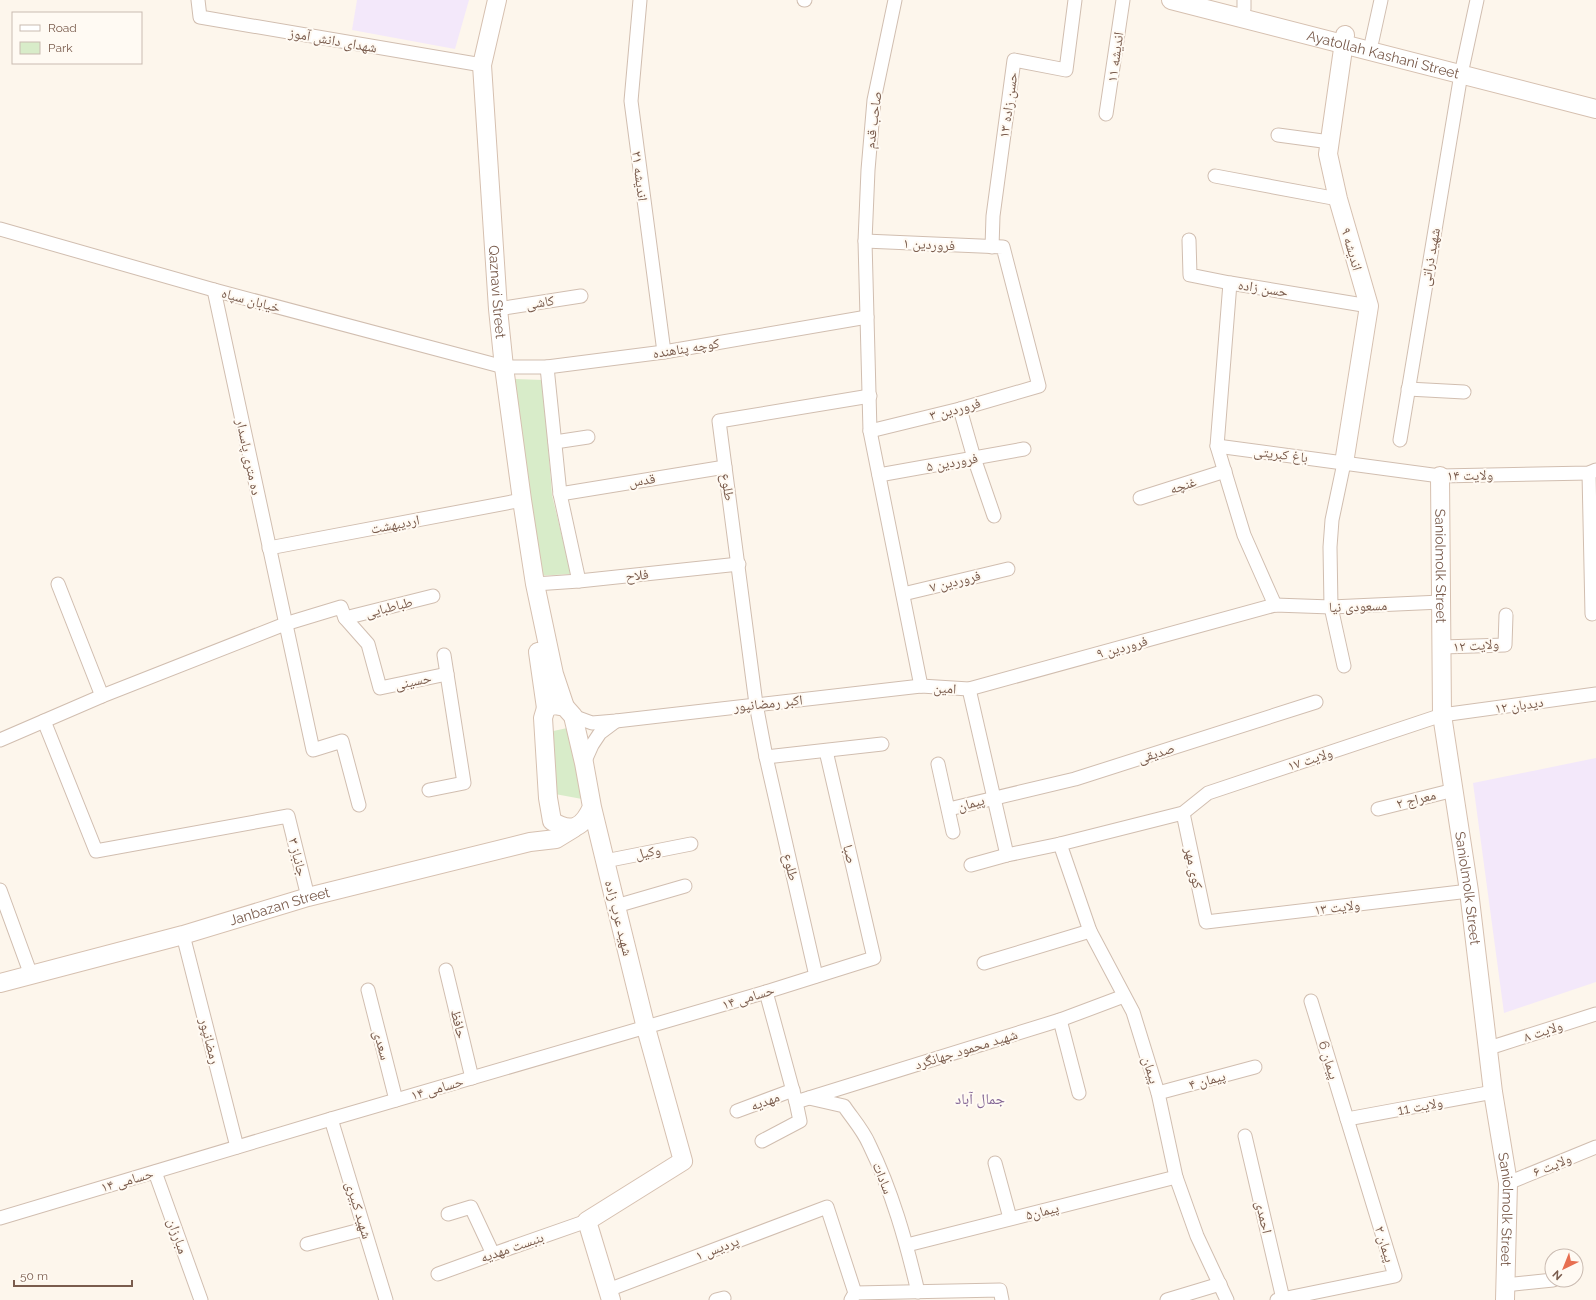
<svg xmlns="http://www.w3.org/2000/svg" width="1596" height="1300" viewBox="0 0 1596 1300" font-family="Raleway,'Noto Naskh Arabic',sans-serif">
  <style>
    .education { fill: #f3e8fa }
    .green { fill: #d8ecc9 }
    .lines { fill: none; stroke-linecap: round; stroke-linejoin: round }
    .street-casing { stroke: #d1beb0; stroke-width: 15 }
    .secondary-casing { stroke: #d6c0b0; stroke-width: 20 }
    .street { stroke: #fff; stroke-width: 13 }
    .secondary { stroke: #fff; stroke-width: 18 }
    .labels { text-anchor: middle; stroke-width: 4; stroke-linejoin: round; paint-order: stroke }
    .street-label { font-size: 14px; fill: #7a5c4d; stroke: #fffaf3 }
    .neighbourhood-label { font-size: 15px; fill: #846695; stroke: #fffaf3 }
  </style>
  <rect width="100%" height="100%" fill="#fdf6ec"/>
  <!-- education -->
  <g class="education">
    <polygon points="357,0 469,0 455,49 352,30"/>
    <polygon points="1596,758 1596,982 1504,1013 1473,783"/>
  </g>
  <!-- green -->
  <g class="green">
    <polygon points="515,379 543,380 552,495 571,574 536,576"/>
    <polygon points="572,727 582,799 555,794 544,733"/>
  </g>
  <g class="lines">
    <!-- street casing -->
    <g class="street-casing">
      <g id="street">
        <polyline points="198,0 200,17 482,65"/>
        <polyline points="640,0 631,101 664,352"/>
        <polyline points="804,0 805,0"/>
        <polyline points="895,0 874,100 868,170 865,241 870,431 921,686"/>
        <polyline points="1244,9 1244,0"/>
        <polyline points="1372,41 1381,0"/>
        <polyline points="1463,65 1477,0"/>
        <polyline points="1106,114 1123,0"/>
        <polyline points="1278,135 1330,142"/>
        <polyline points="1215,176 1338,199"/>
        <polyline points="0,229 214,290 504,367 547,367 664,352 867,317"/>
        <polyline points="1189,240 1190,275 1230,283 1369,306"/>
        <polyline points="865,241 1003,247 1039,386 960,409 870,431"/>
        <polyline points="992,247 993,216 1014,60 1066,70 1075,0"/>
        <polyline points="1230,283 1217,446 1244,535 1275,605"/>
        <polyline points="214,290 313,750 342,741 359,805"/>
        <polyline points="498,309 581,296"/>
        <polyline points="547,367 560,494 579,581"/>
        <polyline points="1408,389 1464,392"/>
        <polyline points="870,396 719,421 756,704 766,757 882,744"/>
        <polyline points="960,409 974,458 994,516"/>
        <polyline points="1400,440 1461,74"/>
        <polyline points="555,442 588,437"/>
        <polyline points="1217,446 1440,476 1589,473 1596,470"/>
        <polyline points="1589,473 1592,614"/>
        <polyline points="879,475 1024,449"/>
        <polyline points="560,494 725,467"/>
        <polyline points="1140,498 1225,471"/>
        <polyline points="269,548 522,500"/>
        <polyline points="58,584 102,696"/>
        <polyline points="535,584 579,581 739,564"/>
        <polyline points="903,594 1008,569"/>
        <polyline points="345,618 433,596"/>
        <polyline points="1443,647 1505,645 1506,615"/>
        <polyline points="1344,666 1331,607 1330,547 1332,520 1344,463"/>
        <polyline points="969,689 1007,855"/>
        <polyline points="573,716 592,723 616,721 921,686 969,689 1275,605 1331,607 1441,602"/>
        <polyline points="44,721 96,851 288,816 308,897"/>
        <polyline points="0,740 102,696 285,624 341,607 345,618 368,644 380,688 447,674"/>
        <polyline points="766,757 816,976"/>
        <polyline points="584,763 592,745 600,733 616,721"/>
        <polyline points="938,764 953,832"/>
        <polyline points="429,790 464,783 444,655"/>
        <polyline points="949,809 1075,779 1316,702"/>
        <polyline points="1378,809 1454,790"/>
        <polyline points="1183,813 1206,922 1469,891"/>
        <polyline points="1060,844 1090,931 1133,1012 1158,1093 1176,1177 1197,1236 1227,1300"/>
        <polyline points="605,861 691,844"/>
        <polyline points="971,865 1007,855 1060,844 1183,813 1208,793 1442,715 1596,694"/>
        <polyline points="0,890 31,975"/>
        <polyline points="616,906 685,886"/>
        <polyline points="183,935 237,1147"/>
        <polyline points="984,963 1090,931"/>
        <polyline points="446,970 472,1078"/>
        <polyline points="368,990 396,1100"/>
        <polyline points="766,992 796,1102 1060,1020 1124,996"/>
        <polyline points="1060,1020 1079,1093"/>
        <polyline points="1489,1048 1596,1014"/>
        <polyline points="1158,1093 1255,1067"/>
        <path d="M809 1098 844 1106C852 1118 863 1130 869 1144 892 1191 906 1241 918 1292"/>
        <polyline points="737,1111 793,1090"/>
        <polyline points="331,1119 386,1300"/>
        <polyline points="1347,1119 1493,1092"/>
        <polyline points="1245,1136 1283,1299"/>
        <polyline points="762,1141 800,1121 796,1102"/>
        <polyline points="995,1163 1010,1218"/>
        <polyline points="155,1172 201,1300"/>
        <polyline points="1508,1183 1596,1147"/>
        <polyline points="448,1214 471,1207 493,1254"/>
        <polyline points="0,1218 331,1119 766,992 874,958 826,751"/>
        <polyline points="307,1244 364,1229"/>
        <polyline points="907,1245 1176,1177"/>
        <polyline points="438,1274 493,1254 587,1221"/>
        <polyline points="1505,1285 1553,1280"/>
        <polyline points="608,1290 827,1207 855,1293 851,1300"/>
        <polyline points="855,1293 1000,1290 1002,1300"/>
        <polyline points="716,1300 724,1298"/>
        <polyline points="1167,1300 1220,1284"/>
        <polyline points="1277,1300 1395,1276 1311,1001"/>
      </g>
    </g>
    <!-- secondary casing -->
    <g class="secondary-casing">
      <g id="secondary">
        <path id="s1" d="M497 0 482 65 498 309 504 367 522 500 535 584 554 674 565 707"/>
        <path id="s2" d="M1171 0 1596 109"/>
        <polyline points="1344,463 1369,306 1338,199 1328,154 1345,35"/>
        <path id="s3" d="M1440 476 1442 715 1469 891 1493 1092 1508 1183 1505 1300"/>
        <polyline points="538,652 546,708"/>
        <path d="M592 807C583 827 572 834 552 821L548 798 543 718 546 708 554 705 565 707 573 716 584 763 592 807 616 906 646 1028 683 1161 587 1221 611 1300"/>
        <path id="s4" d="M0 983 183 935 308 897 530 842 556 839 574 828"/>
      </g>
    </g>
    <!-- street -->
    <use href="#street" class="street"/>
    <!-- secondary -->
    <use href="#secondary" class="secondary"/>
  </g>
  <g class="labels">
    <!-- street labels -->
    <g class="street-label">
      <text transform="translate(333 40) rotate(10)" y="5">شهدای دانش آموز</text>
      <text dy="5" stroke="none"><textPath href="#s2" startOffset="219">Ayatollah Kashani Street</textPath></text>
      <text transform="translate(1115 57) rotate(-82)" y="5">اندیشه ۱۱</text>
      <text transform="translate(1008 105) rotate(-82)" y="5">حسن زاده ۱۳</text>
      <text transform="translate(873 120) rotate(-83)" y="5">صاحب قدم</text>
      <text transform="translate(640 176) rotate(83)" y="5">اندیشه ۲۱</text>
      <text transform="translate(929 244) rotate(3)" y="5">فروردین ۱</text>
      <text transform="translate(1352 249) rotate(74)" y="5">اندیشه ۹</text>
      <text transform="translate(1430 257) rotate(-80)" y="5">شهید ذراتی</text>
      <text transform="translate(1263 288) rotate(9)" y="5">حسن زاده</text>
      <text dy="5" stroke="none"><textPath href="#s1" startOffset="294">Qaznavi Street</textPath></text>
      <text transform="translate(251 300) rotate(15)" y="5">خیابان سپاه</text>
      <text transform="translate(540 302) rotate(-9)" y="5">کاشی</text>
      <text transform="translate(686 348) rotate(-9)" y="5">کوچه پناهنده</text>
      <text transform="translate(955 409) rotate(-15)" y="5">فروردین ۳</text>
      <text transform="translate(1281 454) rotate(7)" y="5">باغ کبریتی</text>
      <text transform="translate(249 457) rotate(78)" y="5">ده متری پاسدار</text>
      <text transform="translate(952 462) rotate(-10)" y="5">فروردین ۵</text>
      <text transform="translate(1470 475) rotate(-1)" y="5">ولایت ۱۴</text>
      <text transform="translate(642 480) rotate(-9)" y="5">قدس</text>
      <text transform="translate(1183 485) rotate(-18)" y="5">غنچه</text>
      <text transform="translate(728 487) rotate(82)" y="5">طلوع</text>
      <text transform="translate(395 524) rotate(-11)" y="5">اردیبهشت</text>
      <text dy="5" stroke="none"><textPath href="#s3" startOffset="90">Saniolmolk Street</textPath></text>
      <text transform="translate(637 575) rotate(-6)" y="5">فلاح</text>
      <text transform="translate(955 581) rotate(-14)" y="5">فروردین ۷</text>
      <text transform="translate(1358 606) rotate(-2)" y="5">مسعودی نیا</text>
      <text transform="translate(389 607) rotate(-14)" y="5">طباطبایی</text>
      <text transform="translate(1476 645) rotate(-4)" y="5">ولایت ۱۲</text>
      <text transform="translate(1122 647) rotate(-15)" y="5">فروردین ۹</text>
      <text transform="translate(413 681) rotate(-12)" y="5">حسینی</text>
      <text transform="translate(945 688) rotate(3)" y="5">امین</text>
      <text transform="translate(768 703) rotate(-6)" y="5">اکبر رمضانپور</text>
      <text transform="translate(1519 705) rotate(-8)" y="5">دیدبان ۱۲</text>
      <text transform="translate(1156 753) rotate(-18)" y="5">صدیقی</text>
      <text transform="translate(1310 759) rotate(-18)" y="5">ولایت ۱۷</text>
      <text transform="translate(1416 799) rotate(-14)" y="5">معراج ۲</text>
      <text transform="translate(971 803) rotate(-15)" y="5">پیمان</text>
      <text transform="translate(648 852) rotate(-11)" y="5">وکیل</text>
      <text transform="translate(850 854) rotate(77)" y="5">صبا</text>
      <text transform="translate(298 857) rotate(76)" y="5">جانباز ۳</text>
      <text transform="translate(791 867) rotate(77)" y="5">طلوع</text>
      <text transform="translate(1194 868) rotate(78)" y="5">کوی مهر</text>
      <text dy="5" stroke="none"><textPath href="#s3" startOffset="414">Saniolmolk Street</textPath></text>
      <text dy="5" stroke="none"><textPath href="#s4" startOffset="290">Janbazan Street</textPath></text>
      <text transform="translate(1337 907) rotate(-7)" y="5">ولایت ۱۳</text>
      <text transform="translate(619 918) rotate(76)" y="5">شهید عرب زاده</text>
      <text transform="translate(748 997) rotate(-17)" y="5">حسامی ۱۴</text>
      <text transform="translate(459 1024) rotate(77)" y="5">حافظ</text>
      <text transform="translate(1543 1031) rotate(-18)" y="5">ولایت ۸</text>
      <text transform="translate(210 1041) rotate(76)" y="5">رمضانپور</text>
      <text transform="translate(382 1045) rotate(75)" y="5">سعدی</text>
      <text transform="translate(966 1049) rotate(-17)" y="5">شهید محمود جهانگرد</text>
      <text transform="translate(1329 1060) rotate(73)" y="5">پیمان 6</text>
      <text transform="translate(1151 1070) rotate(73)" y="5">پیمان</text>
      <text transform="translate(1207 1080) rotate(-15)" y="5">پیمان ۴</text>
      <text transform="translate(437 1088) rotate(-16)" y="5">حسامی ۱۴</text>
      <text transform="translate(765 1101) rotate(-20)" y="5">مهدیه</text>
      <text transform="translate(1420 1106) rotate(-11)" y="5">ولایت 11</text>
      <text transform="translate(1552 1165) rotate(-22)" y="5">ولایت ۶</text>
      <text transform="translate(883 1178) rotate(68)" y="5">سادات</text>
      <text transform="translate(127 1180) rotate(-16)" y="5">حسامی ۱۴</text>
      <text transform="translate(359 1210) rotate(73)" y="5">شهید کبیری</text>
      <text dy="5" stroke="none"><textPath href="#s3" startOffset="738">Saniolmolk Street</textPath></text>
      <text transform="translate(1042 1211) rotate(-14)" y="5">پیمان۵</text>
      <text transform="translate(1264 1217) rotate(77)" y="5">احمدی</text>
      <text transform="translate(178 1236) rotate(71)" y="5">مبارزان</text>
      <text transform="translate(1385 1244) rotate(73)" y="5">پیمان ۲</text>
      <text transform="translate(512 1247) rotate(-19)" y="5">بنبست مهدیه</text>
      <text transform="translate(717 1248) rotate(-21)" y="5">پردیس ۱</text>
    </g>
    <!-- neighbourhood labels -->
    <g class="neighbourhood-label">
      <text x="980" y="1104">جمال آباد</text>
    </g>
  </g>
  <!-- legend -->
  <rect x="12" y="12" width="130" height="52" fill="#fffaf3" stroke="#cabbb1"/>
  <rect x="20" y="25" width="20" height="6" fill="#ffffff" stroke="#cabbb1"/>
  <text x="48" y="32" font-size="12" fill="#7a5c4d">Road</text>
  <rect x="20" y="42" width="20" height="12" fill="#d8ecc9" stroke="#cabbb1"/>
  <text x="48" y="52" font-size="12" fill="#7a5c4d">Park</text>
  <!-- north arrow -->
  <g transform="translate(1564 1268) rotate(223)"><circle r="19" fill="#fffaf3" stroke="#cabbb1"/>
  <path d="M0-3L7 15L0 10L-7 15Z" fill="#e76f51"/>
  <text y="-6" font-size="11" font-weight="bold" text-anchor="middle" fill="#7a5c4d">N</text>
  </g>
  <!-- scale -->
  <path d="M14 1280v6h118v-6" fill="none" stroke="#7a5c4d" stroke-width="2"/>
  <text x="20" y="1280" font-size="12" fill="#7a5c4d" stroke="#fffaf3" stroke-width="3" paint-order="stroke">50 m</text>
</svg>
